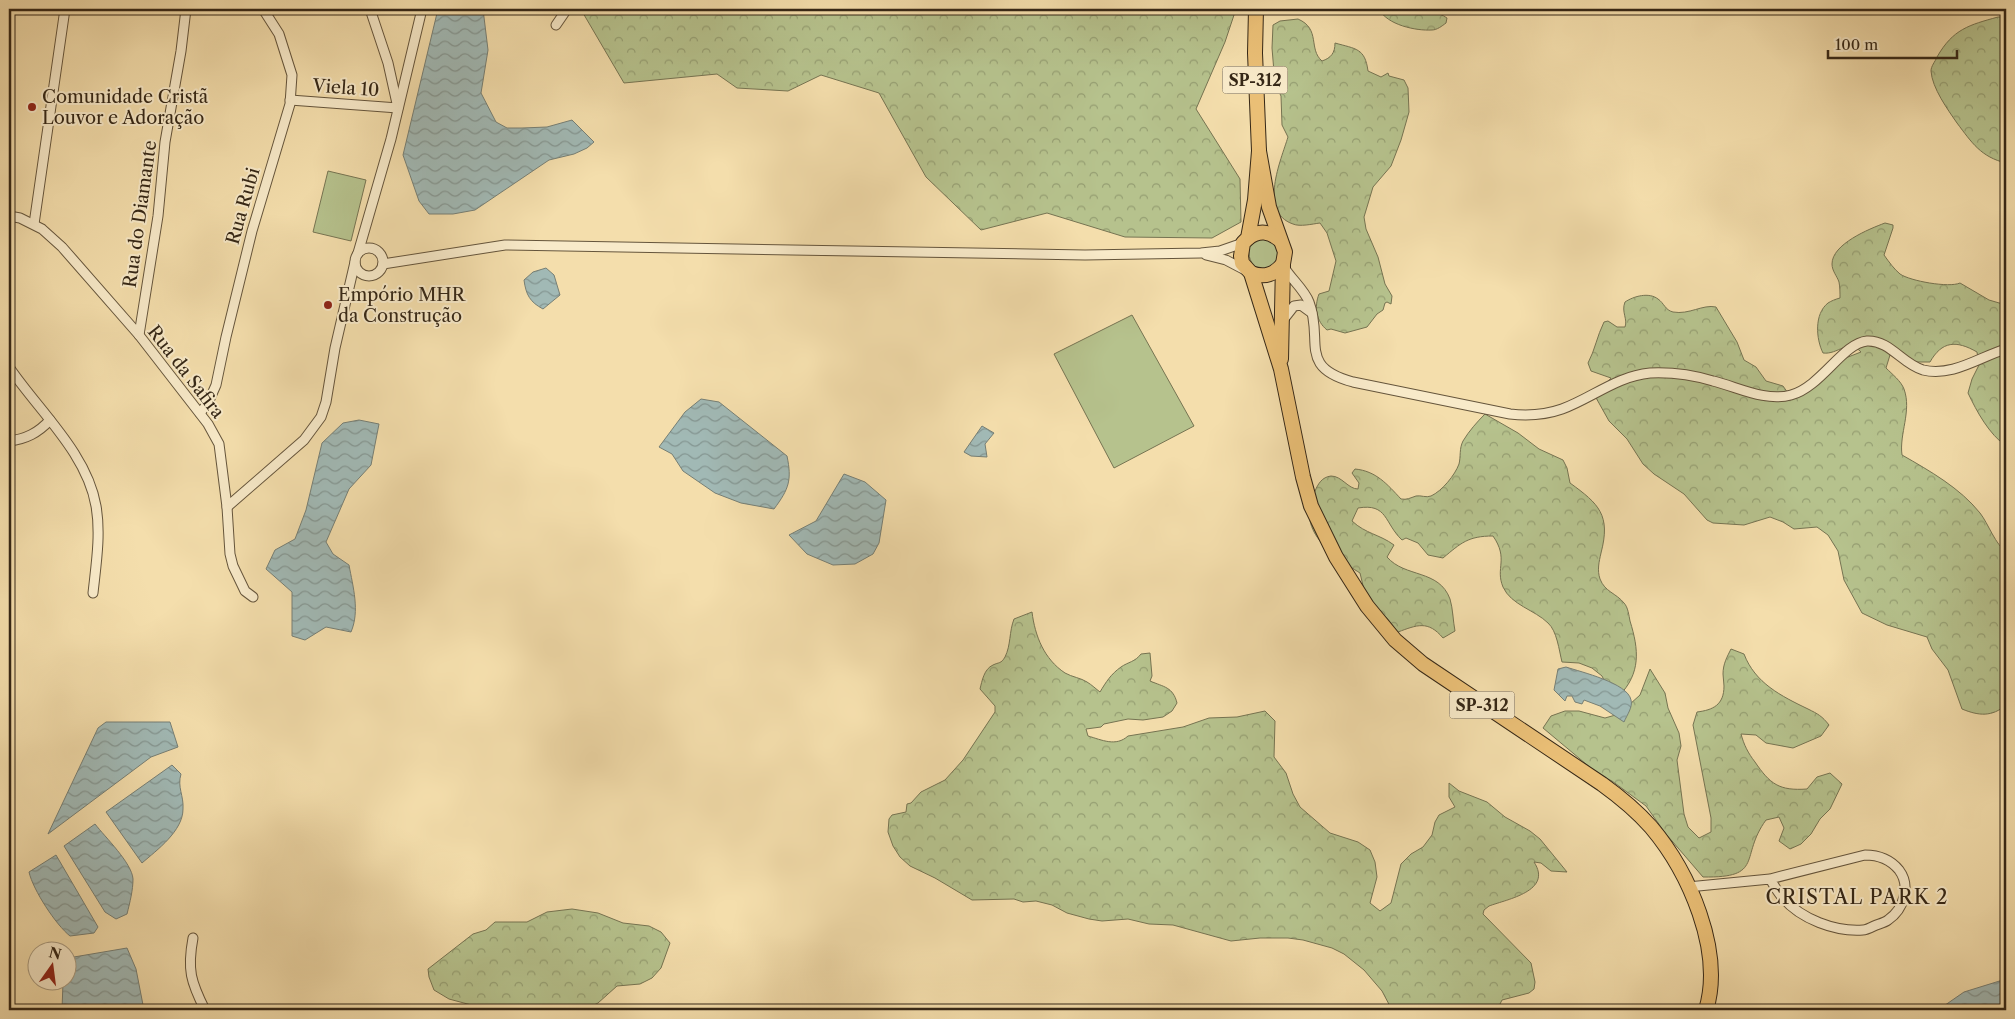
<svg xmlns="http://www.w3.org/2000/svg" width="2015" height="1019" viewBox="0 0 2015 1019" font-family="'Libre Caslon Text',serif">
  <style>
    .green { fill: #b6c28d; stroke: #767452 }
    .forest { fill: url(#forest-crowns); stroke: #767452 }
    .water { fill: url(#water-waves); stroke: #767f75 }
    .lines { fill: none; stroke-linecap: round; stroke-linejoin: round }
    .street-casing { stroke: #65553c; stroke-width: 11 }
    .primary-casing { stroke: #352716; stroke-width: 16 }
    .street { stroke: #f8eac9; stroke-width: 9 }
    .primary { stroke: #eabf76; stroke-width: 14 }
    .poi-dot { fill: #8f2418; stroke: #f8eac9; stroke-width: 2 }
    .labels { text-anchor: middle; stroke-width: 4; stroke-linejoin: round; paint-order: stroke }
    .shield { fill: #f8eac9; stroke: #70624c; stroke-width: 1 }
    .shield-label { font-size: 16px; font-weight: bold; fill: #352716 }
    .street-label { font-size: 18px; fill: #352716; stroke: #f8eac9 }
    .poi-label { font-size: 18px; fill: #352716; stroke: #f8eac9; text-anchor: start }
    .quarter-label { font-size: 20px; letter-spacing: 1px; fill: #352716; stroke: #f8eac9 }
  </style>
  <defs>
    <pattern id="forest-crowns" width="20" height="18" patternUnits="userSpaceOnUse" patternTransform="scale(1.25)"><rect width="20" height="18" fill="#b6c28d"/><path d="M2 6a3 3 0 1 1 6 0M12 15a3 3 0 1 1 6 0" fill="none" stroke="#959e72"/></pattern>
    <pattern id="water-waves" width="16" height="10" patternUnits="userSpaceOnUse" patternTransform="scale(1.25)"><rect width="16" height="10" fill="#a1b9b5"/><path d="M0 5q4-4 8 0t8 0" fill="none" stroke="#849692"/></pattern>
  </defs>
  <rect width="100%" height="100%" fill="#f4deac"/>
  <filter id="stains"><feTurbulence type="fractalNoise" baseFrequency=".004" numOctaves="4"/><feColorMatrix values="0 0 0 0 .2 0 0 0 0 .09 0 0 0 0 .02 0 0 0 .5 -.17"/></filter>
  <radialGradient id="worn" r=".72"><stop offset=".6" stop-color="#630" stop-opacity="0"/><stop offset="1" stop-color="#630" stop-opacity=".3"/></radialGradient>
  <!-- green -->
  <g class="green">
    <polygon points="328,171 366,180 351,241 313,232"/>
    <path d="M1262 234C1275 244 1279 246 1278 263L1260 272C1250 263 1248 258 1249 244Z"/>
    <polygon points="1132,315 1194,426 1114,468 1054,354"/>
  </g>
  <!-- forest -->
  <g class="forest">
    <polygon points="592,9 1236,9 1225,42 1196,109 1240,179 1241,222 1212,238 1125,237 1047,213 981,230 926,177 879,93 821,75 788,91 737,88 717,74 624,83 583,13"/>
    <path d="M1379 9C1399 9 1430 6 1447 18L1446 23C1442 26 1437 30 1432 30 1416 31 1387 25 1379 9Z"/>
    <path d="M1998 17H2006V163C1981 157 1972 143 1957 123 1948 110 1932 88 1931 71 1931 66 1935 62 1937 57 1953 29 1969 25 1998 17Z"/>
    <path d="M1298 19C1321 29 1308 49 1322 61 1331 58 1335 53 1335 43 1356 49 1365 48 1368 71L1381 77 1388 73 1389 76 1404 80 1408 88 1409 112 1401 140 1391 166 1373 187 1364 217 1366 229 1378 257 1385 284 1392 296 1391 304 1387 302 1385 303 1383 310 1377 314 1367 327 1345 333 1331 329 1327 330C1316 321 1314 307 1319 294L1329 291 1336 261 1327 233 1320 223C1312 224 1300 227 1293 224 1258 212 1281 160 1288 137L1282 125 1281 96 1275 84 1272 48 1273 25 1280 21Z"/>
    <path d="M1885 223 1893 225V228L1884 255C1889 262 1894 269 1900 274 1910 281 1949 288 1960 283L1989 300 2006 305V446C1989 434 1977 412 1968 393L1972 379 1979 365 1977 352C1956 340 1942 341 1930 362H1916L1890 355 1886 368C1892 374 1901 381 1904 389 1912 411 1899 434 1902 455 1930 471 1960 488 1980 513 1988 523 1996 546 2006 551V705C1992 717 1979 716 1962 709L1948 670 1932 649 1927 637 1887 625 1862 613 1844 580 1838 551 1828 535 1817 527 1794 529 1783 522 1770 517 1744 525 1713 523 1707 520 1684 494 1654 474 1643 464 1627 439 1609 421 1595 396 1611 378 1591 371 1588 363C1595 350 1597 336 1604 322L1608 321 1617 327H1625C1628 319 1621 312 1625 302 1634 296 1649 292 1658 299 1664 303 1665 310 1673 312 1689 315 1703 304 1716 307L1737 342 1744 360 1756 367 1766 381 1783 386 1790 396H1796L1831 373 1843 359 1861 352C1848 338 1838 355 1823 353 1816 339 1814 314 1828 303 1831 301 1836 299 1840 298 1840 293 1840 287 1839 282 1837 276 1832 271 1832 264 1832 244 1869 229 1885 223Z"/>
    <path d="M1485 414 1518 433 1539 449 1563 460 1567 468 1570 483C1599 504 1611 515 1601 553 1599 562 1597 570 1600 579 1605 592 1616 593 1624 603 1628 607 1629 616 1630 621 1639 650 1641 673 1619 696L1608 688 1602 676 1592 668 1579 663 1562 662C1559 650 1557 631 1548 623 1535 610 1511 605 1503 587 1495 568 1509 559 1493 536 1468 536 1461 543 1443 558L1428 555 1418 543 1406 538 1402 540C1384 523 1388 503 1358 508L1352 521C1366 534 1379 534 1394 545L1387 557C1405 578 1439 569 1450 599 1453 609 1453 621 1455 631L1443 638C1428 620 1417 625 1398 632L1387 618 1372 607 1366 598 1360 573C1331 555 1295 530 1315 491 1318 484 1322 477 1331 476 1342 476 1348 489 1358 489L1359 483 1352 473 1355 469C1376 471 1387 484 1401 499 1407 500 1410 498 1416 496 1421 495 1426 498 1431 496 1442 491 1455 475 1459 464 1461 456 1459 449 1463 441 1469 431 1477 422 1485 414Z"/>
    <path d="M1032 612C1035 636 1044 659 1065 673 1072 677 1081 678 1087 682 1092 685 1096 689 1100 692 1106 682 1111 674 1121 667 1128 662 1135 662 1141 654L1150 653 1152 676 1150 681C1164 687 1173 687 1177 703L1172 711 1163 717 1143 720 1128 719 1104 724 1101 727 1086 729 1088 736C1102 740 1116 747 1128 736L1183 727 1209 718 1237 717 1265 711 1275 721 1274 757 1286 773 1293 794 1300 807 1330 833 1358 842 1370 850 1375 862 1377 877 1370 903 1380 911 1391 903 1401 864 1411 854 1423 847 1432 835 1435 822 1439 815 1455 807 1449 797V783L1459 791 1487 802 1505 817 1530 831 1540 839 1567 872 1551 871 1541 863 1534 862C1553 891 1508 899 1489 906L1484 910 1483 914 1531 963 1535 982 1534 989 1529 993 1502 1000 1500 1004 1503 1010H1392L1382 991 1364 970 1344 954 1332 948 1303 940 1288 938H1260L1231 941 1173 925 1149 924 1128 919 1102 921 1089 919 1067 913 1052 905 1036 901 1023 902 1014 899 972 900 935 878 910 866 900 857 893 846 888 832 889 819 892 815 906 812 907 804 911 803 921 792 945 780 963 760 995 712V706L980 689C982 681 984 669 993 665 999 662 1001 664 1005 657 1011 645 1009 632 1014 619Z"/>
    <path d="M1731 649 1744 654C1755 683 1781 696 1808 709 1818 714 1822 716 1829 725L1821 736 1793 748 1766 743 1756 735 1741 734C1744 745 1748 753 1755 762 1770 784 1779 791 1807 789L1817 777 1830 773 1842 784 1830 809 1820 819 1811 834 1801 844 1790 849 1779 841 1784 828 1779 817 1766 820C1739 857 1765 878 1703 877L1666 834 1646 806 1612 781 1598 774 1543 728 1551 716 1565 711H1579L1605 718 1619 714 1640 695 1650 669 1665 693 1668 708 1679 733 1681 746 1677 760 1684 814 1688 827 1699 838 1711 832V818L1693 725 1697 712C1713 710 1724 705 1724 686 1724 682 1723 678 1723 674 1723 664 1727 657 1731 649Z"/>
    <polygon points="572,909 598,913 623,923 649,926 661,932 670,943 661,968 652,978 640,984 617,986 598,1003 584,1010 506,1010 489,1006 475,1006 449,999 434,990 429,977 428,969 473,934 486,930 495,922 527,922 547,912"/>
  </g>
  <!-- water -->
  <g class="water">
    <polygon points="438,9 483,9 488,50 481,93 496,122 507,128 522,128 547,127 572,120 594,142 587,148 574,154 549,160 475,210 453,214 429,214 419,201 403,155"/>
    <path d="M546 268 554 275 560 295 543 309C530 302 526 295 524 280L533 272Z"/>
    <path d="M701 399 719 402 787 456C792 480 789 489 774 509L741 503 715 493 683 471 672 454 659 447 685 412Z"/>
    <path d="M359 420 379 424 371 465 349 489 326 542 333 554 349 565C353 587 360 611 351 632L326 627 305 640 292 636V592L266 569 275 550 295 539 306 510 322 443 343 423Z"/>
    <polygon points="982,426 994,433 985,444 987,457 971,456 964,452"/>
    <polygon points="844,474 865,482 886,500 879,543 873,554 855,564 833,565 807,554 789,535 816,521"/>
    <path d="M1566 667C1581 672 1628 683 1631 700 1633 707 1627 715 1624 722L1600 706 1584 700 1582 704 1575 702 1572 696H1567L1565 701 1554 690 1558 669Z"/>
    <polygon points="106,722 170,722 178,747 151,757 48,834 98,728"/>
    <path d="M172 765 181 774C177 787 184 796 183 809 183 831 157 850 142 863L106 812Z"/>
    <path d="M95 824C105 837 132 863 133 879 133 890 130 902 127 914L116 919 105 912 64 846Z"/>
    <path d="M56 855 98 927 94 933 70 936C56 925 33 890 29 872Z"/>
    <polygon points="127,948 136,969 144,1010 62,1010 63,982 68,982 68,958"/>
    <polygon points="2006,979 2006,1010 1938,1010 1964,992"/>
  </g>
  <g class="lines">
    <!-- street casing -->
    <g class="street-casing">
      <g id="street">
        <polyline points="556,25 567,9"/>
        <polyline points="290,100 398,108 388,63 370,9"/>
        <polyline points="9,216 20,218 42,229 62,247 139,335 208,424 219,444 227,507 230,554 233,566 245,591 253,597"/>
        <polyline points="34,224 65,9"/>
        <circle cx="369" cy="262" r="14"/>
        <polyline points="358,253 391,139 422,9"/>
        <polyline points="1206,255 1226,260 1245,270"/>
        <polyline points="383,264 505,245 1085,255 1201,253 1220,251 1243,243"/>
        <path d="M1284 267C1291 279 1304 289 1309 302 1324 341 1297 367 1353 382L1510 414C1528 416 1545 415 1562 409 1592 398 1617 376 1650 373 1671 372 1693 375 1713 381 1738 387 1765 402 1791 395 1821 387 1843 343 1867 341 1890 340 1902 364 1923 370 1953 377 1979 357 2006 349"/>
        <polyline points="1283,320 1294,306 1301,305 1312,313"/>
        <polyline points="139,335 158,216 165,142 181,51 186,9"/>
        <path d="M9 367C38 410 87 453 96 506 101 534 96 565 93 593"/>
        <polyline points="200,413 208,403 216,385 226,337 252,231 290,104 292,75 279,34 263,9"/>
        <path d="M9 441C26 439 38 433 50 420"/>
        <polyline points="227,507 304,440 321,417 326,402 335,348 355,262"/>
        <path d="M1688 887 1770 879 1865 855C1879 855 1890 859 1899 870 1911 886 1904 909 1888 920 1884 923 1878 924 1874 926 1870 928 1866 930 1863 930 1835 932 1801 919 1783 898 1778 893 1774 885 1770 879"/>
        <path d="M193 938C187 970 191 982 205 1010"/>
      </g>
    </g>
    <!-- primary casing -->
    <g class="primary-casing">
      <g id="primary">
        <polyline points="1256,9 1255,53 1259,151 1269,207 1285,252 1283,264 1281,359"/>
        <path d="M1259 151 1255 200 1248 238 1243 243 1241 256 1242 263 1251 273 1281 369 1303 477 1311 506 1336 557 1367 606 1395 640 1423 664 1602 784C1620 797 1636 810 1651 827 1689 872 1724 951 1706 1010"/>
        <path d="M1248 238C1259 230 1269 231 1280 240"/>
        <path d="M1251 273C1264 278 1274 275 1283 264"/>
      </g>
    </g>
    <!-- street -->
    <use href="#street" class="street"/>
    <!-- primary -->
    <use href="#primary" class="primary"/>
  </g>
  <!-- markers -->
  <g class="poi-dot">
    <circle cx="32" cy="107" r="5"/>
    <circle cx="328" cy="305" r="5"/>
  </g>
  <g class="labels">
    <!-- shield labels -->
    <g class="shield">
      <rect x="1222.5" y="66.5" width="65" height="27" rx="4"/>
      <rect x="1449.5" y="691.5" width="65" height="27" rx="4"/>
    </g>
    <g class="shield-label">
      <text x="1255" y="86">SP-312</text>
      <text x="1482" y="711">SP-312</text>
    </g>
    <!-- street labels -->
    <g class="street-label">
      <text transform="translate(346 88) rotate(4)" y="6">Viela 10</text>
      <text transform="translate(243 206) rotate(-74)" y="6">Rua Rubi</text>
      <text transform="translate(140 214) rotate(-82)" y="6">Rua do Diamante</text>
      <text transform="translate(186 372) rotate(52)" y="6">Rua da Safira</text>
    </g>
    <!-- poi labels -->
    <g class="poi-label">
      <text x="42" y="103">Comunidade Cristã<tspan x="42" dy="21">Louvor e Adoração</tspan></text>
      <text x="338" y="301">Empório MHR<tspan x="338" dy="21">da Construção</tspan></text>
    </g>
    <!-- quarter labels -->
    <g class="quarter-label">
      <text x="1857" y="904">CRISTAL PARK 2</text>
    </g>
  </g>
  <!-- margin -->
  <rect width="2015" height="1019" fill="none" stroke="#f4deac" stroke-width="30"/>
  <rect x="10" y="10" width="1995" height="999" fill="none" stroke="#352716" stroke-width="2.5"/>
  <rect x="15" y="15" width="1985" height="989" fill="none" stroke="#352716"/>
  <!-- north arrow -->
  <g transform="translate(52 966) rotate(14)"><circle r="24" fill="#f8eac9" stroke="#aa9c81"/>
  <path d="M0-4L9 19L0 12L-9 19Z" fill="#8f2418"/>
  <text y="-8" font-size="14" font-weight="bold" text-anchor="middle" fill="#352716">N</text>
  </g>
  <!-- scale -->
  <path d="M1828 50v8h129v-8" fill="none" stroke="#352716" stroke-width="2.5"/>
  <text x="1835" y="50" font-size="15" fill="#352716" stroke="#f8eac9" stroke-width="4" paint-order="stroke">100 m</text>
  <rect width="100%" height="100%" filter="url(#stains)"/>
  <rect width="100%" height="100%" fill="url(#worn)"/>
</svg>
